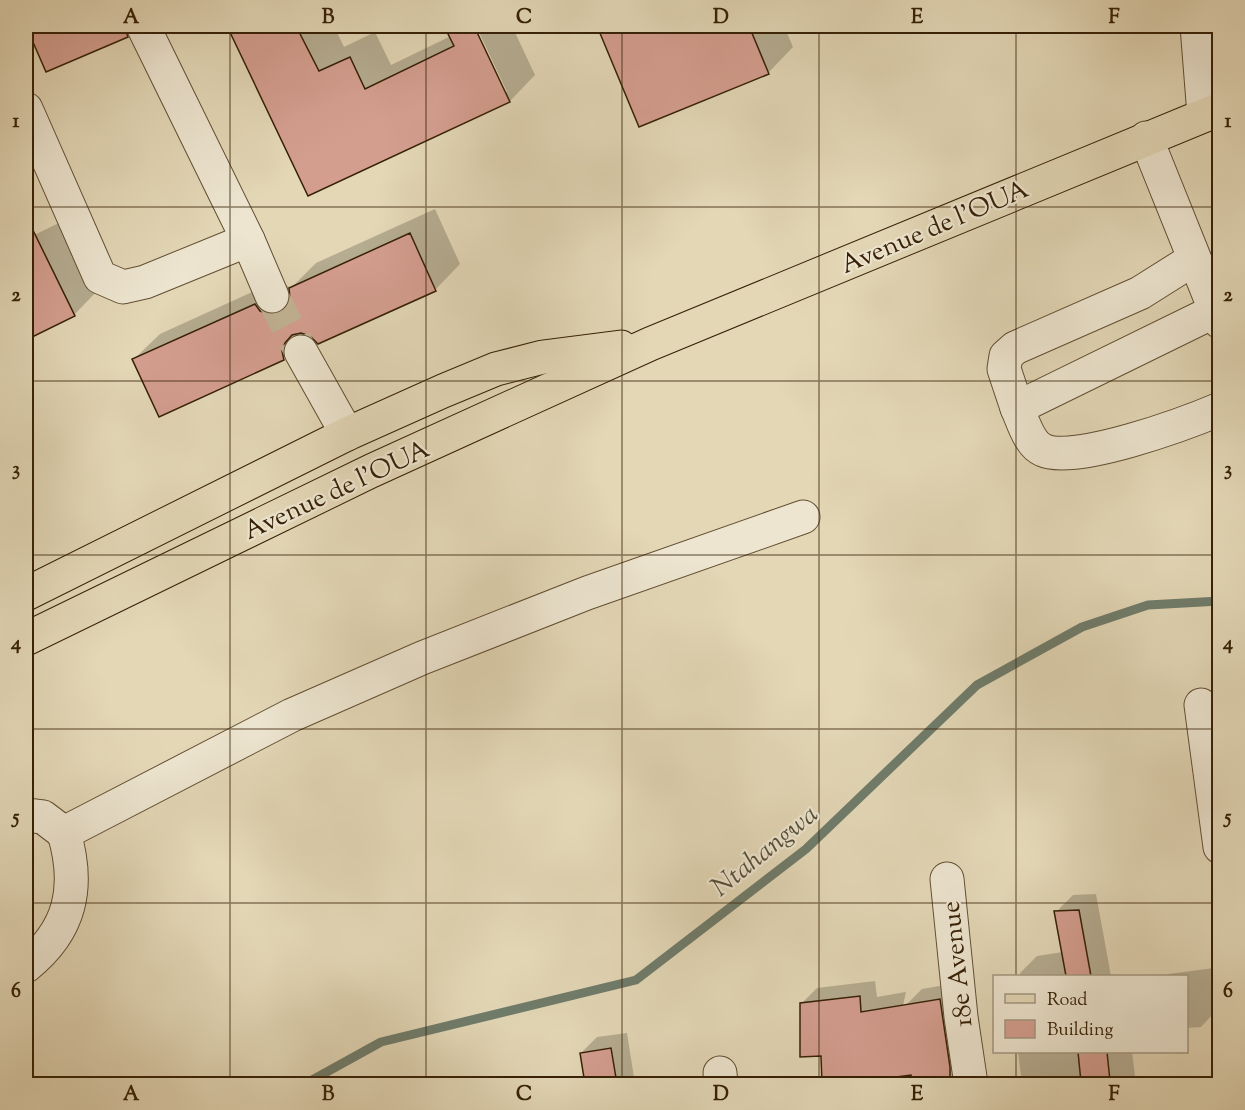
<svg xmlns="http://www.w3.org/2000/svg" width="1245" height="1110" viewBox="0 0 1245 1110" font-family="'Sorts Mill Goudy',serif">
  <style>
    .shadow { fill: #0003 }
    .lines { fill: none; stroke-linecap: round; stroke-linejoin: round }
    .stream { stroke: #6f7c6b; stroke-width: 9 }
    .building { fill: #d49e8f; stroke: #362006; stroke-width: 1.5 }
    .minor-tunnel { stroke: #c0b293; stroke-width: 33; stroke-dasharray: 33 16; stroke-linecap: butt }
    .minor-casing { stroke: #614e32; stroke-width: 35 }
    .major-casing { stroke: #362006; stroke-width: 35 }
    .minor { stroke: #ede5d0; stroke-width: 33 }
    .major { stroke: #e3d7b6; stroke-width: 33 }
    .grid { fill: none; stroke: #362006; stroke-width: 1.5; stroke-opacity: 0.55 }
    .labels { text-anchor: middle; stroke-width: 4.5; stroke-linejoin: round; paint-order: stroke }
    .street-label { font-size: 26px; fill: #362006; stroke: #ede5d0 }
    .water-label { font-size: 27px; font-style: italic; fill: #524e38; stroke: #ede5d0 }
    .neatline { fill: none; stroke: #362006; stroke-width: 2 }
    .grid-label { font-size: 20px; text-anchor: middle; font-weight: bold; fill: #362006 }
  </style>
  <rect width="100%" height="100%" fill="#e3d7b6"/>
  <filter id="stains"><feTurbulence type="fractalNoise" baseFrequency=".00333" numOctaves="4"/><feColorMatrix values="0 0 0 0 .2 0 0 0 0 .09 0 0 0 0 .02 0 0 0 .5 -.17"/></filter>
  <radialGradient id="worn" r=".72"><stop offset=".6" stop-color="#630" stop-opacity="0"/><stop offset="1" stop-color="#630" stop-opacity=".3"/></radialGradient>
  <!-- shadow -->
  <g class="shadow">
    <polygon points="28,26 133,26 119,39 47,70"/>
    <polygon points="228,26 334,26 344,47 375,32 391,65 451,36 446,26 473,26 504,92 507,92 476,26 512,26 535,75 510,101 308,194"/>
    <polygon points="599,26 784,26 793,47 768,73 640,125"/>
    <polygon points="435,209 460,264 435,290 308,334 283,359 134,359 160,334 281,279 286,285 291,288 316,263"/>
    <polygon points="65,220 99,289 74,315 26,338 26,239"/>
    <polygon points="1096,894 1111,976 1021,976 1020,973 1037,956 1063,952 1056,912 1073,895"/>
    <polygon points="1214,968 1214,1013 1201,1027 1186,1028 1186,976 1165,976 1168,974"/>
    <polygon points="875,981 877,997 906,992 885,1084 823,1084 822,1054 801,1004 817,988"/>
    <polygon points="956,983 966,1084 914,1084 906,1005 922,989"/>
    <polygon points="627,1033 635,1084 586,1084 581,1053 597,1037"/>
    <polygon points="1018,1052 1132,1052 1136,1084 1022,1084"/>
  </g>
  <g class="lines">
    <!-- stream -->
    <polyline class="stream" points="305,1084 381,1042 636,980 806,849 977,685 1082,627 1148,605 1220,601"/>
  </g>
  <!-- building -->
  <g class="building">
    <polygon points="26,26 124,26 128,37 46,72"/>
    <polygon points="227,26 296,26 319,71 350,57 365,89 454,46 444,26 474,26 510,102 308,196"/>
    <polygon points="597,26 749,26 769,74 639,127"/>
    <polygon points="26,216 75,316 26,340"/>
    <polygon points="410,233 436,291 318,344 310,336 301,333 292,335 285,343 282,351 284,360 159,417 132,359 255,304 260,311 269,314 280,313 287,308 290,299 289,288"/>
    <polygon points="1079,910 1091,976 1066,976 1054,911"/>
    <polygon points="860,996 861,1012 940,999 950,1067 950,1084 912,1084 911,1075 866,1081 866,1084 822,1084 821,1056 800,1057 800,1003"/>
    <polygon points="611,1048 617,1084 585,1084 580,1053"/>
    <polygon points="1078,1052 1107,1052 1110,1081 1081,1082"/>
  </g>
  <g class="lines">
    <!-- minor-tunnel -->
    <polyline class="minor-tunnel" points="272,296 301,352"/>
    <!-- minor casing -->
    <g class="minor-casing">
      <g id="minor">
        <polyline points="143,26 248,240 272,296"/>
        <polyline points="1197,26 1204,115"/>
        <polyline points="26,109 100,277 123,287 145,282 248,240"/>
        <polyline points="1146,138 1220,322"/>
        <path d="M1215 311 1017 408C1023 421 1029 444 1043 450 1074 465 1187 423 1220 409"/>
        <polyline points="301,352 347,434"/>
        <polyline points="1017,408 1004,369 1006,356 1015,348 1140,293 1194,259"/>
        <polyline points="1201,705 1220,847"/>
        <polyline points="26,815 43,817 64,833"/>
        <polyline points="947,879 961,1017 971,1084"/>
        <path d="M26 966C71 930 80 887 64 833L292 715 422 658 587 593 803 517"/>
        <polyline points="720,1073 721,1084"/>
      </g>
    </g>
    <!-- major casing -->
    <g class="major-casing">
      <g id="major">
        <polyline points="26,594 347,434 443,391 496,369 543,357 621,347"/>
        <polyline points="26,639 371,471 650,344 1220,109"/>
      </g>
    </g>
    <!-- minor -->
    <use href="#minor" class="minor"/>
    <!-- major -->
    <use href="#major" class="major"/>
  </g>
  <!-- grid -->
  <path class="grid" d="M230 26V1084M426 26V1084M622 26V1084M819 26V1084M1016 26V976M26 207H1220M26 381H1220M26 555H1220M26 729H1220M26 903H1220M1016 1052V1084"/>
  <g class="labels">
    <!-- street labels -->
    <g class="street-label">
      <text transform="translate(934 226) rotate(-23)" y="9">Avenue de l'OUA</text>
      <text transform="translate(336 489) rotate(-25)" y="9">Avenue de l'OUA</text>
      <text transform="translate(956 964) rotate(-96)" y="9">18e Avenue</text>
    </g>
    <!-- water labels -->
    <g class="water-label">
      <text transform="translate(764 850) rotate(-39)" y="9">Ntahangwa</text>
    </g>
  </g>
  <!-- margin -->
  <rect width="1245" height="1110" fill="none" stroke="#e3d7b6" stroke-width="66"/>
  <!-- legend -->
  <rect x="993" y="975" width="195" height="78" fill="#ede5d0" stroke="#a4967f" stroke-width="1.5"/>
  <rect x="1005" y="994" width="30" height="9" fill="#e3d7b6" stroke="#a4967f" stroke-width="1.5"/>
  <text x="1047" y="1005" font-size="18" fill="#362006">Road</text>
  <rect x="1005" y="1020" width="30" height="18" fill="#d49e8f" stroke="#a4967f" stroke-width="1.5"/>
  <text x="1047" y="1035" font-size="18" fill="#362006">Building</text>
  <rect x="33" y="33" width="1179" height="1044" class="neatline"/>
  <g class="grid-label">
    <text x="131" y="23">A</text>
    <text x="328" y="23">B</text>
    <text x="524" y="23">C</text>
    <text x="721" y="23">D</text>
    <text x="917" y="23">E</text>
    <text x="1114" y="23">F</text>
    <text x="16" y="127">1</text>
    <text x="1228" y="127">1</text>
    <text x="16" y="301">2</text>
    <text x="1228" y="301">2</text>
    <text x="16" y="475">3</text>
    <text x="1228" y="475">3</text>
    <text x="16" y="649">4</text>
    <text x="1228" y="649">4</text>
    <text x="16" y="823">5</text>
    <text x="1228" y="823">5</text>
    <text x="16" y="997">6</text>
    <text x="1228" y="997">6</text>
    <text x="131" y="1100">A</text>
    <text x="328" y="1100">B</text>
    <text x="524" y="1100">C</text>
    <text x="721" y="1100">D</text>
    <text x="917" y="1100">E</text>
    <text x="1114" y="1100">F</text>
  </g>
  <rect width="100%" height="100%" filter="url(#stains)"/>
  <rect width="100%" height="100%" fill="url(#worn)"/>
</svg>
